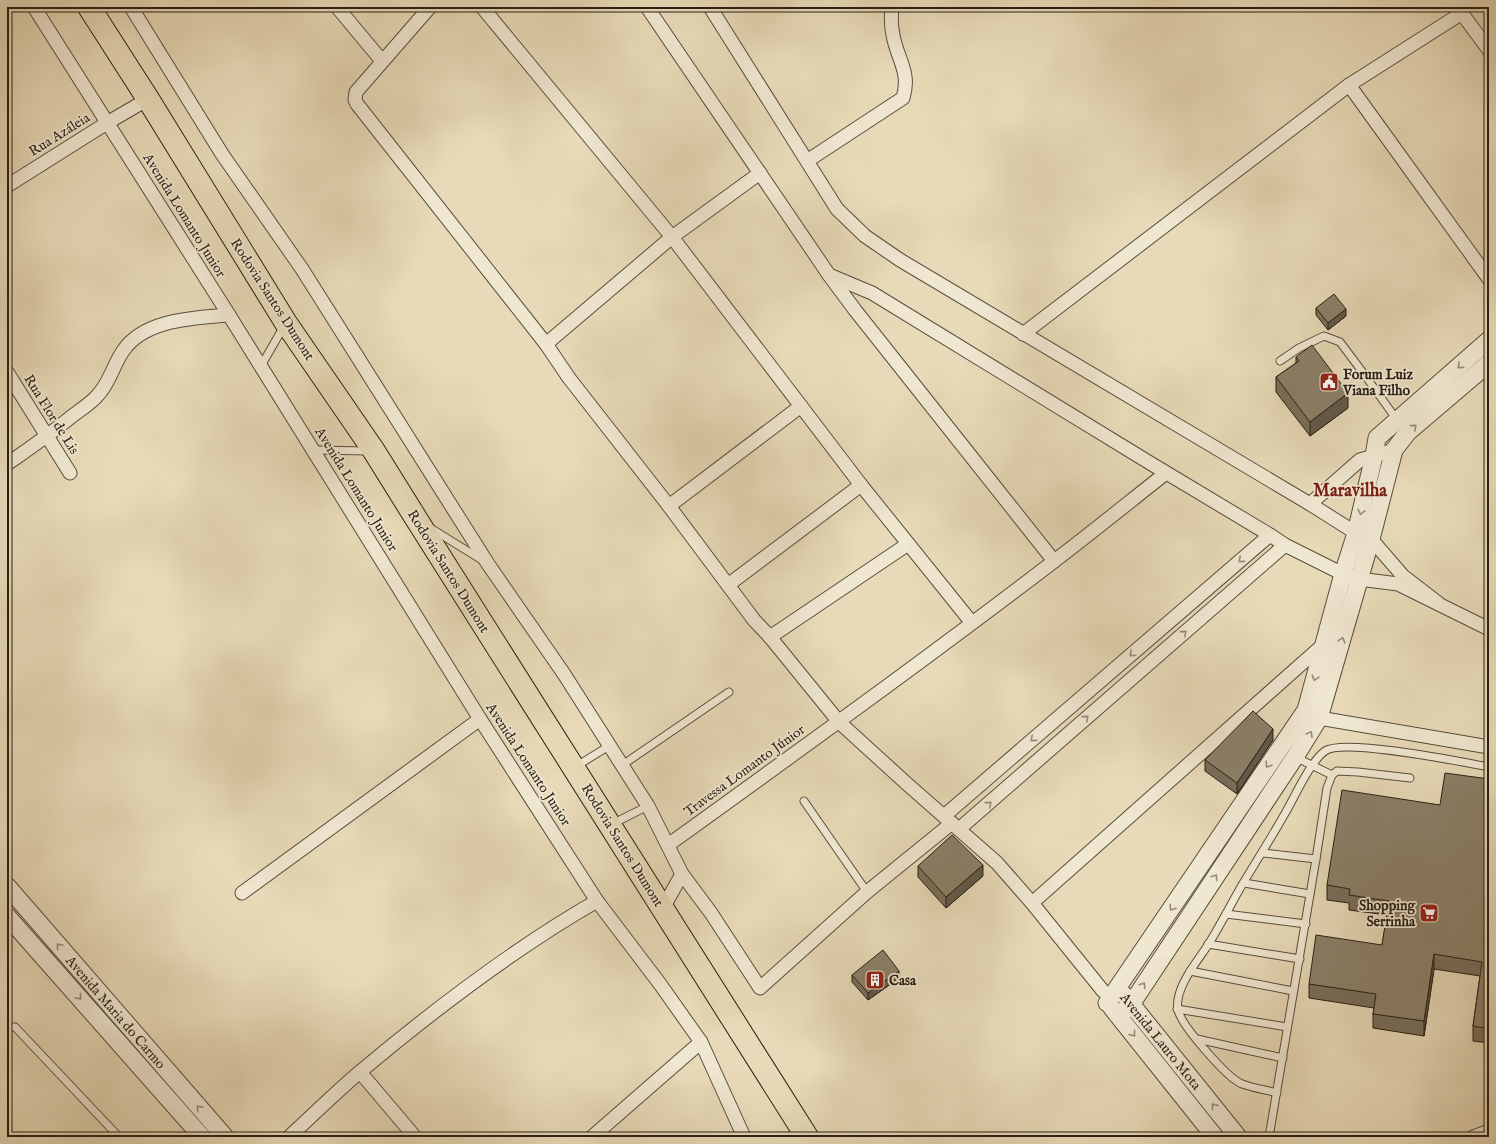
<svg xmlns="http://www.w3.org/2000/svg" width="1496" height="1144" viewBox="0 0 1496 1144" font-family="'IM FELL English',serif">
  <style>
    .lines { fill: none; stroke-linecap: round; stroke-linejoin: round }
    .service-casing { stroke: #574e3d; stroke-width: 9 }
    .minor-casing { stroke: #574e3d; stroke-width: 15 }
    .tertiary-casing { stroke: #574e3d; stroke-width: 19 }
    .trunk-casing { stroke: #271f14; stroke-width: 24 }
    .service { stroke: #f0e7d1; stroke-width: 7 }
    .minor { stroke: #f0e7d1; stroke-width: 13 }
    .tertiary { stroke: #f0e7d1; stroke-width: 17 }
    .trunk { stroke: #e8dab8; stroke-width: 22 }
    .wall { fill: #786e5a; stroke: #271f14 }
    .shaded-wall { fill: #615a4a; stroke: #271f14 }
    .building { fill: #8b8069; stroke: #271f14 }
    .oneway { stroke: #968d7c }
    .labels { text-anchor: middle; stroke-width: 3.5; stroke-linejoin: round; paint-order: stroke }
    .street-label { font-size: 14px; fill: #271f14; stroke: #f0e7d1 }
    .poi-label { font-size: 14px; font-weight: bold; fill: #271f14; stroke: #f0e7d1; text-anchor: start }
    .district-label { font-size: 18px; font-weight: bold; fill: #7a1f14; stroke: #f0e7d1 }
  </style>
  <rect width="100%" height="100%" fill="#e8dab8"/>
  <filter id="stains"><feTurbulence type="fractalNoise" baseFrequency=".005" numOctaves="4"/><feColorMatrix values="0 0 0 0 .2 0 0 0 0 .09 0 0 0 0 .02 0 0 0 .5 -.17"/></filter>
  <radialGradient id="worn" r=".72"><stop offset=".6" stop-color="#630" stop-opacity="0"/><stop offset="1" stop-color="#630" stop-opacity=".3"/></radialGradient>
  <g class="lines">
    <!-- service casing -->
    <g class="service-casing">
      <g id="service">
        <polyline points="1280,361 1299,348 1324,336 1340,342 1364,374 1397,420"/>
        <polyline points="261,366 284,326"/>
        <polyline points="314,450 368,451"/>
        <polyline points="432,529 482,560"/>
        <polyline points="621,766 729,692"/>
        <polyline points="575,767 609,746"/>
        <polyline points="1332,775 1337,771 1358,772 1410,778"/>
        <polyline points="804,801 867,892"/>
        <polyline points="612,824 648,806"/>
        <polyline points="1263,853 1316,859"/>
        <polyline points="1244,883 1310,894"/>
        <polyline points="1226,914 1306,924"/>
        <polyline points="1208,944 1300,959"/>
        <polyline points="1190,971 1293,991"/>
        <polyline points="1177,1009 1287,1027"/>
        <polyline points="7,1027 15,1027 119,1137"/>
        <polyline points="1197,1039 1283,1058"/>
        <path d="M1277 1093C1266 1090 1253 1088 1242 1084 1227 1078 1181 1025 1178 1010 1174 990 1195 964 1206 948 1219 928 1230 906 1242 885 1257 860 1273 835 1287 810 1296 794 1311 761 1325 751 1344 738 1462 762 1489 767"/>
        <polyline points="1269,1137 1316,859 1327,788 1332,775 1295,757"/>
      </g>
    </g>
    <!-- minor casing -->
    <g class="minor-casing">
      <g id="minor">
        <polyline points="34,7 229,315 480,719 597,901 660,984 701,1042 744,1137"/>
        <polyline points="131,7 222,154 302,269 488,564 564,674 648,806 682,874 711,913 760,988 867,892 952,823"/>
        <polyline points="337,7 382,61"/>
        <polyline points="430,7 356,92 355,100 357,104 546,344 569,378 669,506 754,620 770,637 839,722 906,783 997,863 1032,903 1103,991"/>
        <polyline points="482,7 672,237 861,485 972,623"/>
        <polyline points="647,7 829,275 855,310 1054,561"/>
        <polyline points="710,7 837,209 865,236 900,260 1310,504 1356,533 1371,539 1403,576 1438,603"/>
        <polyline points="1457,7 1489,50"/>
        <polyline points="1349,85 1489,279"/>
        <path d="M807 161 903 98C911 72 897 59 893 35 891 26 891 16 892 7"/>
        <polyline points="7,186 107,123 148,99"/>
        <polyline points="829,275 872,293 1150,463 1270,535 1285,545 1343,574 1359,579 1398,584 1489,629"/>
        <polyline points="1023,334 1349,85 1462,13"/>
        <polyline points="546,344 672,237 760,173"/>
        <polyline points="7,372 70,473"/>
        <path d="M7 464C29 449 50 434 71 417 80 410 90 404 97 396 110 383 113 365 123 351 144 319 195 318 229 315"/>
        <polyline points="1310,504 1360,460 1394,450"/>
        <polyline points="669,506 801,406"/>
        <polyline points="728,585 861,485"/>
        <polyline points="770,637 908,544"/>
        <polyline points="1319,718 1489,747"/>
        <polyline points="944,816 1270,535"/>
        <polyline points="959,829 1285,545"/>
        <path d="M668 845C797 752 926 659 1053 562 1091 533 1128 503 1166 473"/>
        <polyline points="242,893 480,719"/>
        <polyline points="1032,903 1324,644"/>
        <polyline points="663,908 682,874"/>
        <polyline points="360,1072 415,1137"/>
        <path d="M289 1137C313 1115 336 1092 361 1071 435 1009 513 949 597 901"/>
        <polyline points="592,1137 701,1042"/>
        <polyline points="1473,1137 1489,1131"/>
      </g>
    </g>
    <!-- tertiary casing -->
    <g class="tertiary-casing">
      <g id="tertiary">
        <polyline points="7,886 225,1137"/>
        <polyline points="7,916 202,1137"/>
        <polyline points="1124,995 1238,1137"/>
        <polyline points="1107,1003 1306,710 1343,574 1356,533 1374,456 1377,438 1489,340"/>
        <polyline points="1112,1008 1215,1137"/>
        <polyline points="1119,1016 1132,1003 1295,757 1319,718 1371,539 1394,450 1408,432 1489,363"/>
      </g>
    </g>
    <!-- trunk casing -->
    <g class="trunk-casing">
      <polyline id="trunk" points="89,7 148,99 286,323 374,451 417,520 807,1137"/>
    </g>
    <!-- service -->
    <use href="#service" class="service"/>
    <!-- minor -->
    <use href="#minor" class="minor"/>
    <!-- tertiary -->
    <use href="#tertiary" class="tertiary"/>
    <!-- trunk -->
    <use href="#trunk" class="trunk"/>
  </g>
  <!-- wall -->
  <g class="wall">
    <polygon points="1316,308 1346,316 1328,330 1316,315"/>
    <polygon points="1296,357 1348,408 1310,436 1276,392 1276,377 1296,363"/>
    <polygon points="1273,740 1237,794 1205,771 1205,760"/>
    <polygon points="1489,779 1489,1043 1473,1041 1473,1026 1480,976 1434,969 1424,1036 1373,1028 1373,1014 1374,1008 1309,998 1309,984 1382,945 1387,915 1349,910 1349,903 1327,900 1327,885 1440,805"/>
    <polygon points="918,866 983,876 946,908 918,877"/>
    <polygon points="852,975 899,978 868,1000 852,982"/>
  </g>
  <!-- shaded-wall -->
  <g class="shaded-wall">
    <polygon points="1346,309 1346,316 1328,330 1328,323"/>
    <polygon points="1348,393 1348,408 1310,436 1310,422"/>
    <polygon points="1273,729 1273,740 1237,794 1237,783"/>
    <polygon points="983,865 983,876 946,908 946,897"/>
    <polygon points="1434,954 1434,969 1424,1036 1424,1021"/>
    <polygon points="899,971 899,978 868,1000 868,993"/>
  </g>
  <!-- building -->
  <g class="building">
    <polygon points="1334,294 1346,309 1328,323 1316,308"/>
    <polygon points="1312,345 1348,393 1310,422 1276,377 1299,361 1296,357"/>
    <polygon points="1253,711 1273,729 1237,783 1205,760"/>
    <polygon points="1445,773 1489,779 1489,1029 1473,1026 1482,962 1434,954 1424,1021 1373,1014 1376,994 1309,984 1316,935 1382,945 1389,901 1349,895 1350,889 1327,885 1342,790 1440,805"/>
    <polygon points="952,835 983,865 946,897 918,866"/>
    <polygon points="883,950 899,971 868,993 852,975"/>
  </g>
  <!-- one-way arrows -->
  <defs><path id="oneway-chevron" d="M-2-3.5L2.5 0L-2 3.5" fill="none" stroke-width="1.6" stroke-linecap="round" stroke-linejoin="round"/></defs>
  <g class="oneway">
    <use href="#oneway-chevron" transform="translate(1460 366) rotate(139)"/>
    <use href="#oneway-chevron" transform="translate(1414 427) rotate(-40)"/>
    <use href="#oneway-chevron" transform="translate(1361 512) rotate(103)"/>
    <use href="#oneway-chevron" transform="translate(1241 560) rotate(139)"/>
    <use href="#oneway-chevron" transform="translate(1184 633) rotate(-41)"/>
    <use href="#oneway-chevron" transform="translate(1342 640) rotate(-74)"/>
    <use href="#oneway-chevron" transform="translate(1132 654) rotate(139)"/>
    <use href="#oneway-chevron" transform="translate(1315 678) rotate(106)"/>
    <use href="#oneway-chevron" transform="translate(1086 718) rotate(-41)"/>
    <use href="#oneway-chevron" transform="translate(1310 734) rotate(-59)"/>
    <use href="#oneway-chevron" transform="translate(1033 739) rotate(139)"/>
    <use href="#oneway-chevron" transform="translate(1268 765) rotate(124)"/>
    <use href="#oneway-chevron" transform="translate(989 804) rotate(-41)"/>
    <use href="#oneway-chevron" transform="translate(1215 877) rotate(-56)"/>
    <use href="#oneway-chevron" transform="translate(1172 908) rotate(124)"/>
    <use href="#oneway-chevron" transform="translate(59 946) rotate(-131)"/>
    <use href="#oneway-chevron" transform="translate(1143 985) rotate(-56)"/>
    <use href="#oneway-chevron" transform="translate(79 997) rotate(49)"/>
    <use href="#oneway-chevron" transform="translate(1133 1034) rotate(52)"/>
    <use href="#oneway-chevron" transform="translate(1214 1106) rotate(-128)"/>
    <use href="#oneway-chevron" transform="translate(199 1108) rotate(-131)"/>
  </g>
  <!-- icons -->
  <defs>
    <g id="civic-square" transform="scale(1)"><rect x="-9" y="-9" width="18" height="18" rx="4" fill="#8f2418" stroke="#f0e7d1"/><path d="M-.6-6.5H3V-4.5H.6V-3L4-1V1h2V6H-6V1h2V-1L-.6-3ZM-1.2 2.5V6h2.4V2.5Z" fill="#fff"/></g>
    <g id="supermarket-square" transform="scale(1)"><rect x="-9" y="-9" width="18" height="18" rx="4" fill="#8f2418" stroke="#f0e7d1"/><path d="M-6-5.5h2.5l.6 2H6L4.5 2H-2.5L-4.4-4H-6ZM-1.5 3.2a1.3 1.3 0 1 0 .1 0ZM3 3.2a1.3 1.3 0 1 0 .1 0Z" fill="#fff"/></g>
    <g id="building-square" transform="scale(1)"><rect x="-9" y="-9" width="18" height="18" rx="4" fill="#8f2418" stroke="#f0e7d1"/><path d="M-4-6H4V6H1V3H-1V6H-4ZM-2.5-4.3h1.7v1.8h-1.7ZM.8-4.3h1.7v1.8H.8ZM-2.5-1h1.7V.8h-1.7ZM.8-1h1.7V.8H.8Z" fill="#fff"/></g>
  </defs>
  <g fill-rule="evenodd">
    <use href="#civic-square" x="1329" y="382"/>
    <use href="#supermarket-square" x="1429" y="913"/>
    <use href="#building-square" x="875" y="980"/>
  </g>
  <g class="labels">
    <!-- street labels -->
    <g class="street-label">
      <text transform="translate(59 134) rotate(-32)" y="5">Rua Azáleia</text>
      <text transform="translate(185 215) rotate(58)" y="5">Avenida Lomanto Junior</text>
      <text transform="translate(273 299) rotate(57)" y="5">Rodovia Santos Dumont</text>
      <text transform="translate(52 414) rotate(58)" y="5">Rua Flor de Lis</text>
      <text transform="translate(357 489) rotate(58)" y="5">Avenida Lomanto Junior</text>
      <text transform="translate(449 571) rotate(58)" y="5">Rodovia Santos Dumont</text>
      <text transform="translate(529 764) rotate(57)" y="5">Avenida Lomanto Junior</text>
      <text transform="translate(744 770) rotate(-36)" y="5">Travessa Lomanto Júnior</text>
      <text transform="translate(623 845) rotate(58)" y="5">Rodovia Santos Dumont</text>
      <text transform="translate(116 1012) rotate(49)" y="5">Avenida Maria do Carmo</text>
      <text transform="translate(1161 1041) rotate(51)" y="5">Avenida Lauro Mota</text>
    </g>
    <!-- poi labels -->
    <g class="poi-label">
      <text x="1343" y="379">Forum Luiz<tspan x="1343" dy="16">Viana Filho</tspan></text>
      <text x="1415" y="910" text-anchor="end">Shopping<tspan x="1415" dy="16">Serrinha</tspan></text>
      <text x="889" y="985">Casa</text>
    </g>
    <!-- district labels -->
    <g class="district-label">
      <text x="1350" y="496">Maravilha</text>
    </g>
  </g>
  <!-- margin -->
  <rect width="1496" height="1144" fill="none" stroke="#e8dab8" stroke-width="24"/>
  <rect x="8" y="8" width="1480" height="1128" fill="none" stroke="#271f14" stroke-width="2"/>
  <rect x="12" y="12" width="1472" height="1120" fill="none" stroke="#271f14"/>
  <rect width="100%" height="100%" filter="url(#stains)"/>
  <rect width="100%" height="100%" fill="url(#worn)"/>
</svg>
